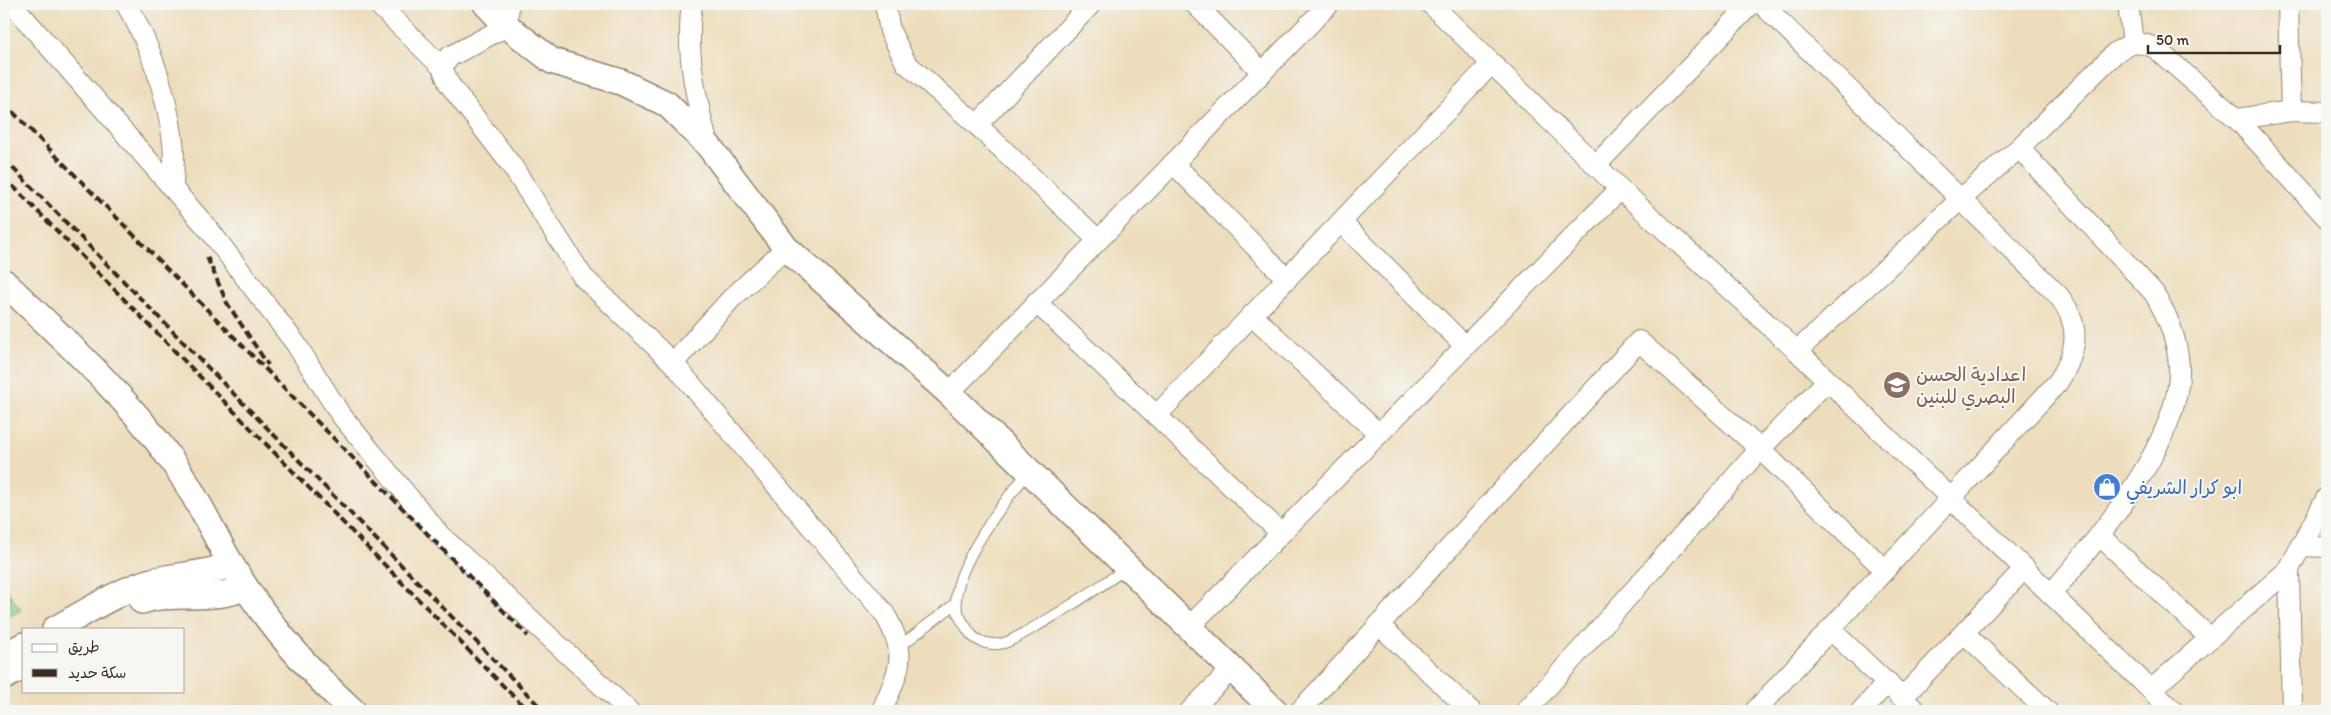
<svg xmlns="http://www.w3.org/2000/svg" width="2331" height="715" viewBox="0 0 2331 715" font-family="Itim,'Playpen Sans Arabic',sans-serif">
  <style>
    .green { fill: #82ce8b; stroke: #5e7c54 }
    .lines { fill: none; stroke-linecap: round; stroke-linejoin: round }
    .service-casing { stroke: #94846d; stroke-width: 12 }
    .minor-casing { stroke: #94846d; stroke-width: 22 }
    .tertiary-casing { stroke: #94846d; stroke-width: 28 }
    .service { stroke: #fff; stroke-width: 10 }
    .minor { stroke: #fff; stroke-width: 20 }
    .tertiary { stroke: #fff; stroke-width: 25 }
    .rail { stroke: #3b2a1e; stroke-width: 4; stroke-dasharray: 8 4; stroke-linecap: butt }
    .labels { text-anchor: middle; stroke-width: 4; stroke-linejoin: round; paint-order: stroke }
    .education-label { font-size: 19px; fill: #785e54; stroke: #f6f6f2; text-anchor: start }
    .shop-label { font-size: 19px; fill: #366cbe; stroke: #f6f6f2; text-anchor: start }
  </style>
  <rect width="100%" height="100%" fill="#f6f6f2"/>
  <filter id="ink" filterUnits="userSpaceOnUse"><feTurbulence type="fractalNoise" baseFrequency=".02" numOctaves="2"/><feDisplacementMap in="SourceGraphic" scale="10" xChannelSelector="R" yChannelSelector="G"/><feConvolveMatrix kernelMatrix="1 2 1 2 8 2 1 2 1" color-interpolation-filters="sRGB"/></filter>
  <filter id="wash" filterUnits="userSpaceOnUse"><feTurbulence type="fractalNoise" baseFrequency=".0096" numOctaves="4" result="noise"/><feDisplacementMap in="SourceGraphic" scale="20" xChannelSelector="R" yChannelSelector="G"/><feGaussianBlur stdDeviation="1.12" result="paint"/><feColorMatrix in="noise" values="0 0 0 0 0 0 0 0 0 0 0 0 0 0 0 0 0 1.4 0 .05"/><feComposite in="paint" operator="in"/></filter>
  <g filter="url(#wash)">
    <rect width="100%" height="100%" fill="#edddbc"/>
    <!-- green -->
    <polygon class="green" points="4,586 21,610 4,619"/>
  </g>
  <g filter="url(#ink)">
    <g class="lines">
      <!-- service casing -->
      <g class="service-casing">
        <g id="service">
          <path d="M1029 472C1005 499 955 566 956 602 956 614 964 624 970 633 977 643 993 646 1004 643 1013 640 1023 634 1031 629 1065 611 1096 589 1127 568"/>
          <polyline points="899,647 955,604"/>
        </g>
      </g>
      <!-- minor casing -->
      <g class="minor-casing">
        <g id="minor">
          <polyline points="12,4 210,231 296,344 340,414 440,535 629,711"/>
          <path d="M126 4C151 45 167 95 173 142 175 157 173 174 173 189"/>
          <polyline points="378,4 442,67"/>
          <polyline points="509,4 507,26 449,57 442,67 449,84 512,166 583,277 673,363"/>
          <path d="M692 4C685 51 696 99 708 145"/>
          <polyline points="885,4 890,31 906,63 977,125 1098,240"/>
          <polyline points="1195,4 1262,72"/>
          <polyline points="1431,4 1620,189 1797,351 2173,711"/>
          <polyline points="2128,4 2133,43"/>
          <polyline points="2288,4 2291,111"/>
          <polyline points="2237,119 2291,111 2327,112"/>
          <polyline points="977,125 1091,4"/>
          <path d="M2019 148 2154 293C2168 317 2178 340 2179 368 2182 439 2096 542 2051 594"/>
          <polyline points="1173,163 1287,279"/>
          <polyline points="1596,165 1751,4"/>
          <polyline points="1341,222 1465,346"/>
          <path d="M786 248 731 299 673 363 884 613C910 658 899 667 882 711"/>
          <polyline points="1036,302 1281,533"/>
          <polyline points="1252,315 1379,434"/>
          <path d="M1797 351 1962 198 2019 148 2115 53C2129 43 2139 40 2155 48L2237 119 2327 218"/>
          <polyline points="949,393 1329,4"/>
          <polyline points="1157,415 1492,63"/>
          <polyline points="2100,536 2210,638"/>
          <polyline points="2300,546 2327,547"/>
          <polyline points="2289,569 2292,711"/>
          <polyline points="1379,625 1471,711"/>
          <polyline points="1188,628 1620,189"/>
          <polyline points="1831,630 1916,711"/>
          <polyline points="1964,633 2047,711"/>
          <polyline points="2152,689 2289,569 2327,497"/>
          <polyline points="1903,697 2025,568"/>
          <polyline points="1190,711 1231,670"/>
          <polyline points="1300,711 1639,341 1760,449 1885,570"/>
          <polyline points="1526,711 1760,449 1827,381"/>
          <path d="M1755 711 2058 382C2078 351 2082 325 2058 295L1762 4"/>
          <polyline points="1861,711 1888,682"/>
        </g>
      </g>
      <!-- tertiary casing -->
      <g class="tertiary-casing">
        <g id="tertiary">
          <polyline points="486,4 507,26 552,61 621,82 667,104 708,145 786,248 949,393 1275,711"/>
          <path d="M4 282C63 339 125 394 172 461 196 494 212 531 232 566 264 619 307 669 353 711"/>
          <path d="M142 601C176 590 213 603 245 587"/>
          <path d="M55 629C85 613 116 592 148 582 176 574 204 576 231 564"/>
          <polyline points="4,656 24,645"/>
          <polyline points="4,677 24,666"/>
        </g>
      </g>
      <!-- service -->
      <use href="#service" class="service"/>
      <!-- minor -->
      <use href="#minor" class="minor"/>
      <!-- tertiary -->
      <use href="#tertiary" class="tertiary"/>
      <!-- rail -->
      <g class="rail">
        <polyline points="4,103 528,636"/>
        <polyline points="4,159 544,711"/>
        <polyline points="4,177 528,711"/>
        <polyline points="207,257 227,303 268,365"/>
      </g>
    </g>
  </g>
  <!-- icons -->
  <defs>
    <g id="school-disc" transform="scale(1.4375)"><circle r="9.5" fill="#8d6e63" stroke="#f6f6f2"/><path d="M0-5L7-2L0 1L-7-2ZM-4 1L0 2.5L4 1V4Q0 6-4 4Z" fill="#fff"/></g>
    <g id="shop-disc" transform="scale(1.4375)"><circle r="9.5" fill="#3f7fe0" stroke="#f6f6f2"/><path d="M-5-2.5h2.3a2.7 3.5 0 0 1 5.4 0H5L5.5 6h-11ZM-1.5-2.5h3a1.5 2.3 0 0 0-3 0Z" fill="#fff"/></g>
  </defs>
  <g fill-rule="evenodd">
    <use href="#school-disc" x="1897" y="385"/>
    <use href="#shop-disc" x="2107" y="487"/>
  </g>
  <g class="labels">
    <!-- education labels -->
    <g class="education-label">
      <text x="1916" y="381">اعدادية الحسن<tspan x="1916" dy="22">البصري للبنين</tspan></text>
    </g>
    <!-- shop labels -->
    <g class="shop-label">
      <text x="2126" y="494">ابو كرار الشريفي</text>
    </g>
  </g>
  <!-- margin -->
  <rect width="2331" height="715" fill="none" stroke="#f6f6f2" stroke-width="20"/>
  <!-- legend -->
  <rect x="22" y="628" width="162" height="65" fill="#f6f6f2" stroke="#aba49d"/>
  <rect x="32" y="644" width="25" height="8" fill="#ffffff" stroke="#aba49d"/>
  <text x="68" y="652" font-size="15" fill="#3b2a1e">طريق</text>
  <rect x="32" y="669" width="25" height="8" fill="#3b2a1e" stroke="#aba49d"/>
  <text x="68" y="678" font-size="15" fill="#3b2a1e">سكة حديد</text>
  <!-- scale -->
  <path d="M2148 45v8h132v-8" fill="none" stroke="#3b2a1e" stroke-width="2.5"/>
  <text x="2156" y="45" font-size="15" fill="#3b2a1e" stroke="#f6f6f2" stroke-width="4" paint-order="stroke">50 m</text>
</svg>
